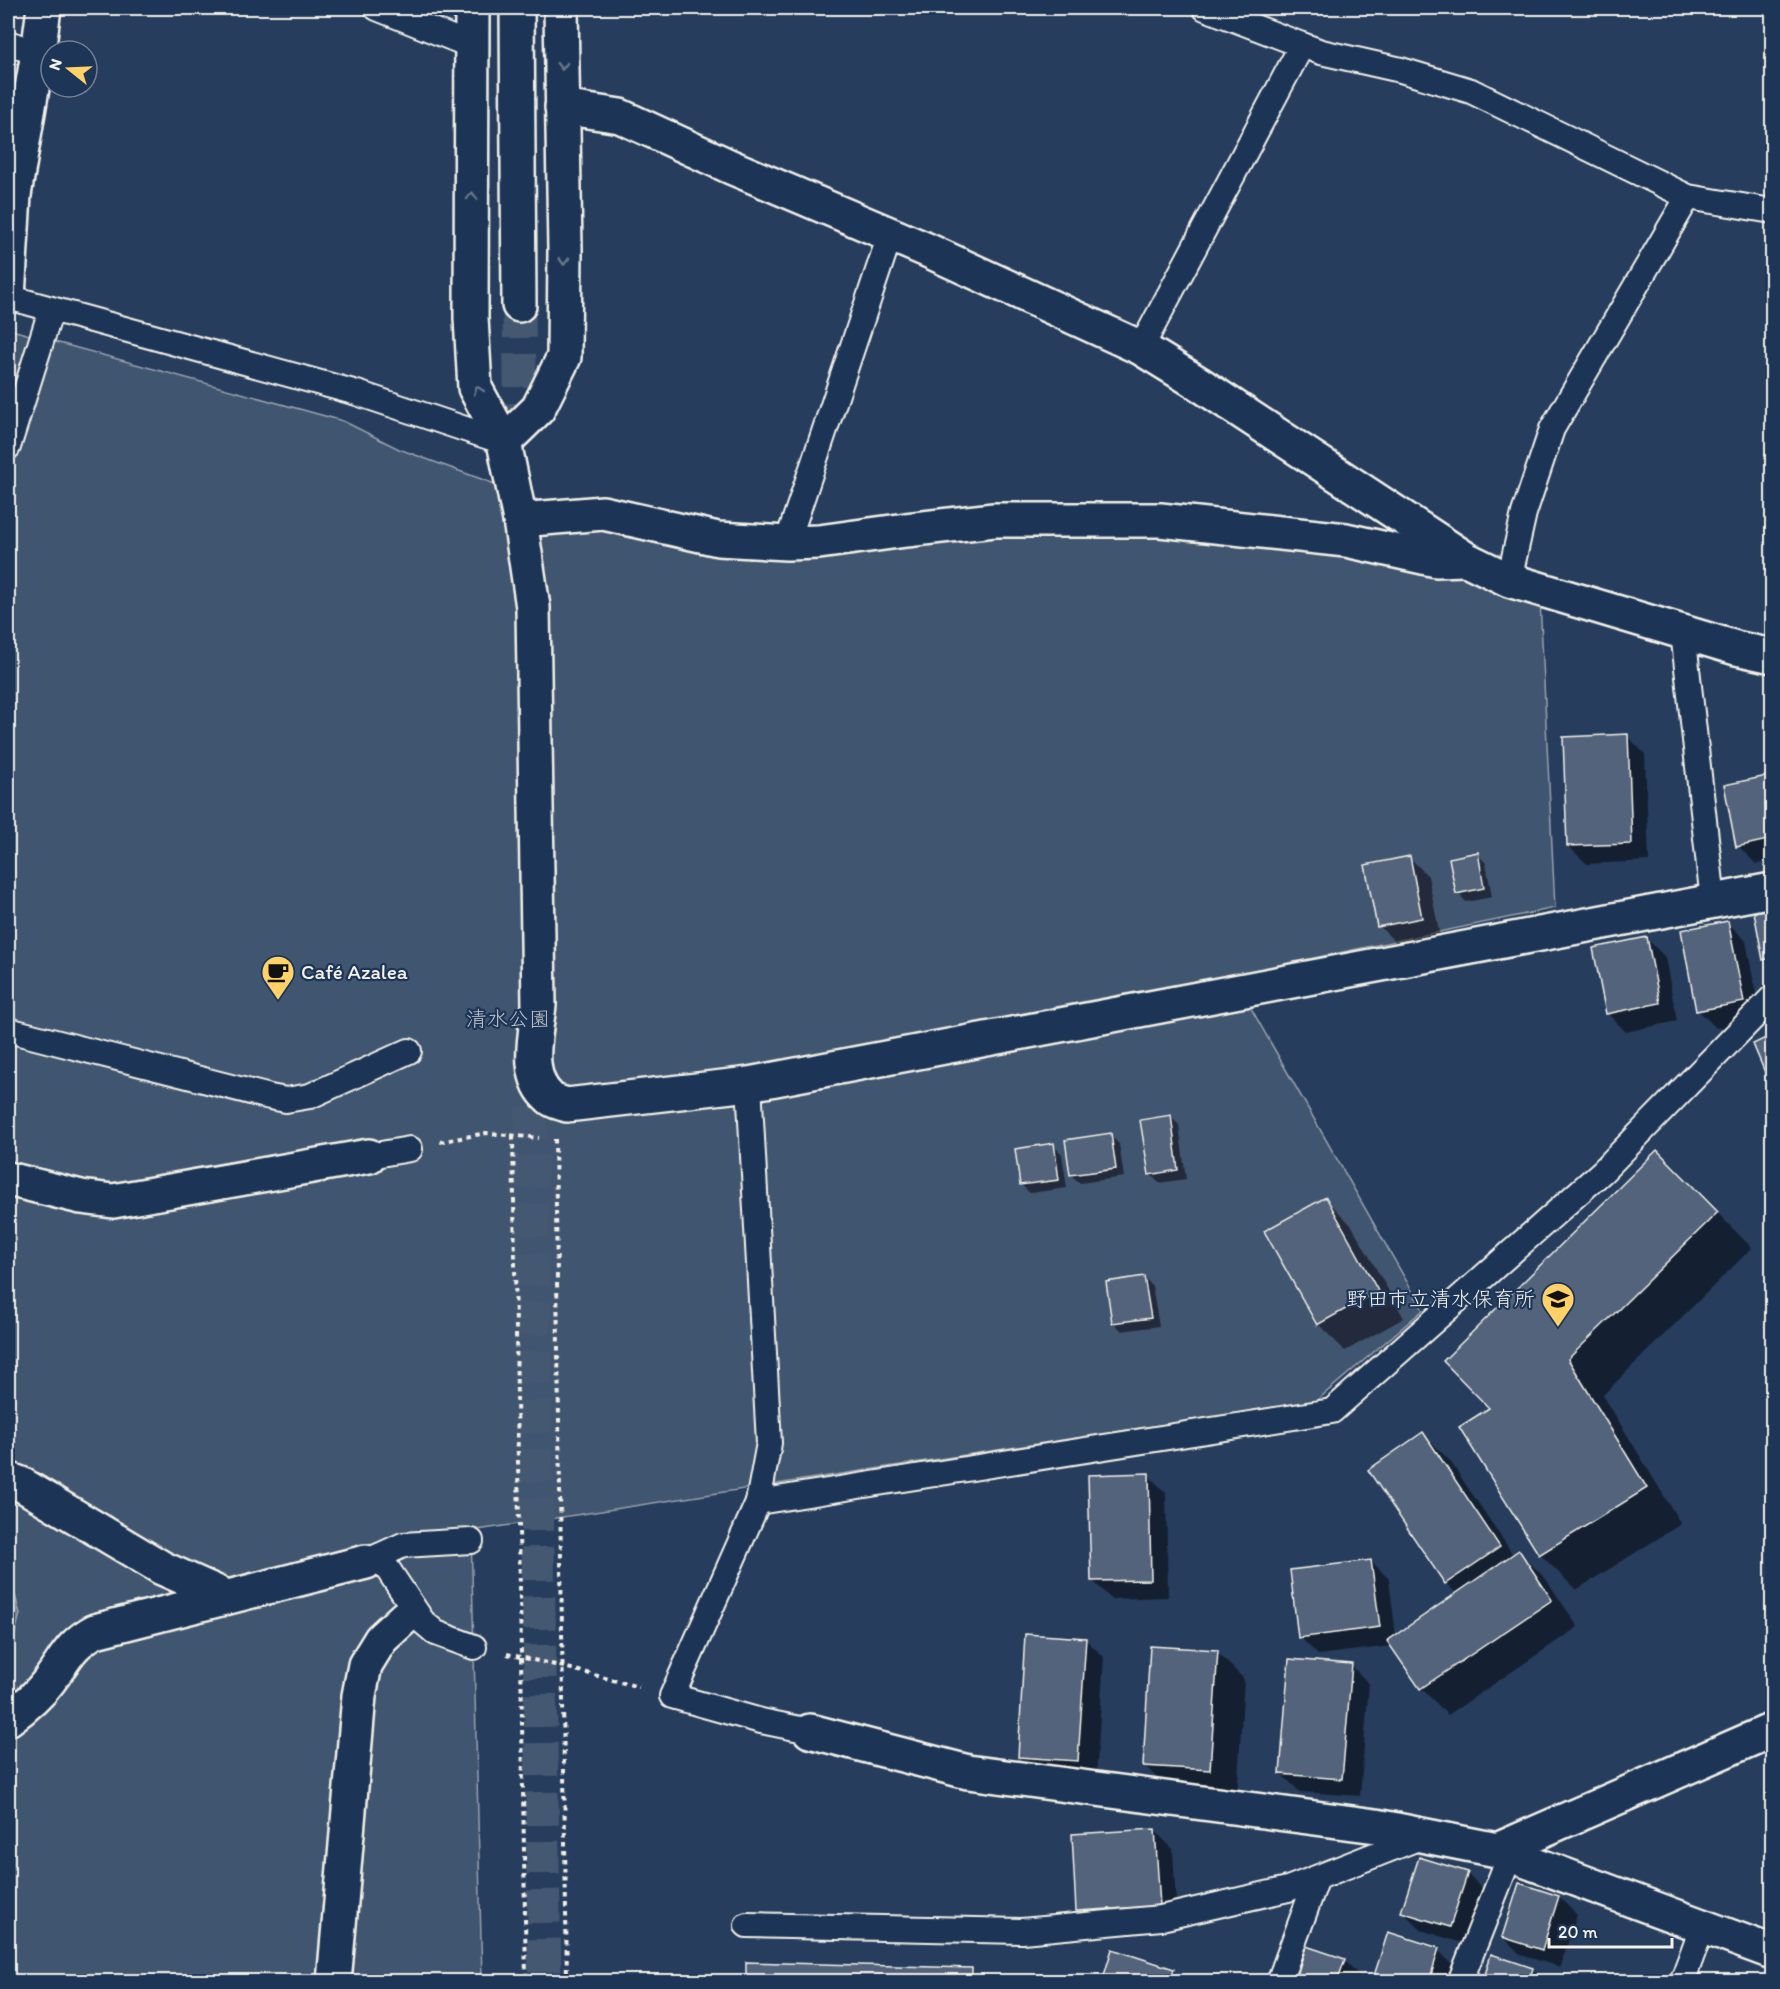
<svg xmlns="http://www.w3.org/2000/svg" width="1780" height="1989" viewBox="0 0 1780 1989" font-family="Itim,'Klee One',sans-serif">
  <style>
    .green { fill: #40546f; stroke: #9aa2ac; stroke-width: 1.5 }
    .water { fill: #677588; stroke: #9fa7ae; stroke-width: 1.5 }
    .shadow { fill: #0007 }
    .building { fill: #52647b; stroke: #f4f1e8; stroke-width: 1.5 }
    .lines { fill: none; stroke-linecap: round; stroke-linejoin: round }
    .secondary-tunnel { stroke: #455872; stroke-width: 33; stroke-dasharray: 33 16; stroke-linecap: butt }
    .lane-casing { stroke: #f4f1e8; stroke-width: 28 }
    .street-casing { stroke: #f4f1e8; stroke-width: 38 }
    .secondary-casing { stroke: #f4f1e8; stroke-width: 38 }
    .path { stroke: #f4f1e8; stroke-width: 4; stroke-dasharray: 4.5 4.5; stroke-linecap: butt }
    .lane { stroke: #1d3557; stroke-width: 24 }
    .street { stroke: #1d3557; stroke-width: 33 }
    .secondary { stroke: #1d3557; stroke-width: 33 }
    .oneway { stroke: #68778a }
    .labels { text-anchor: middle; stroke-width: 4.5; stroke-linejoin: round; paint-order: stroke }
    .poi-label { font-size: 21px; fill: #f4f1e8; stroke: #1d3557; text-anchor: start }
    .park-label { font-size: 21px; fill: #bec2c4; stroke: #1d3557 }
  </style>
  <rect width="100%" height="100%" fill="#263d5d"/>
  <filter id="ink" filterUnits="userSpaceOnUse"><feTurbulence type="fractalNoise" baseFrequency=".0167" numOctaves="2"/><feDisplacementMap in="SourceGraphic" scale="12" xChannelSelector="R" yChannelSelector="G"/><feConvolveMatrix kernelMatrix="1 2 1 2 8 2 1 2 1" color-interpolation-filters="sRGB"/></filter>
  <g filter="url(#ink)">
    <!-- green -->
    <polygon class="green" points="8,329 343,421 399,449 656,543 741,550 1089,527 1323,545 1484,582 1540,600 1555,908 1232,975 1423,1310 1316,1401 471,1531 482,1981 8,1981"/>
    <!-- water -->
    <polygon class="water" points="8,1586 15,1595 20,1614 8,1659"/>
    <!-- shadow -->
    <g class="shadow">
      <polygon points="1627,736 1645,754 1649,861 1587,864 1568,846"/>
      <polygon points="1772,777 1772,861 1756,864 1738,846 1726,786"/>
      <polygon points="1477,854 1486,863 1492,897 1466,902 1458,893"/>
      <polygon points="1410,858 1428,876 1440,936 1397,944 1379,926"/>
      <polygon points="1772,910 1772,968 1764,960 1755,914"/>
      <polygon points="1728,923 1746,941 1761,1020 1716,1028 1698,1010"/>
      <polygon points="1647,939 1665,957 1677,1021 1626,1032 1608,1014"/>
      <polygon points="1772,1037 1772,1085 1755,1045"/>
      <polygon points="1170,1116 1179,1125 1186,1179 1159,1183 1150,1174"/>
      <polygon points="1110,1135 1119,1144 1124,1177 1080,1183 1071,1175"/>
      <polygon points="1053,1145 1062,1154 1067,1188 1030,1193 1021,1185"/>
      <polygon points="1692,1187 1752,1248 1603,1395 1681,1524 1576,1590 1540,1554 1491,1409"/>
      <polygon points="1325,1198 1352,1226 1404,1318 1345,1351 1318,1324"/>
      <polygon points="1144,1277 1152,1286 1159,1326 1122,1331 1114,1323"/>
      <polygon points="1423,1434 1450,1461 1514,1556 1519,1552 1546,1579 1578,1627 1448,1715 1421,1688 1392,1646 1318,1655 1300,1637 1371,1561 1389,1579 1396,1636 1457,1594 1446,1583"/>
      <polygon points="1148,1475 1166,1493 1168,1597 1111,1599 1092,1580"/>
      <polygon points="1085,1639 1104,1657 1096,1778 1038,1775 1019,1757"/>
      <polygon points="1217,1652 1244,1679 1237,1797 1171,1792 1144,1765"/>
      <polygon points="1351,1665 1369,1684 1360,1796 1300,1792 1281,1774"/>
      <polygon points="1155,1831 1173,1849 1177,1924 1096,1928 1078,1910"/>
      <polygon points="1467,1873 1486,1892 1468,1945 1421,1930 1403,1912"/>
      <polygon points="1520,1885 1559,1897 1577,1915 1560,1967 1521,1955 1503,1937"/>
      <polygon points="1438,1950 1456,1968 1452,1982 1374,1982"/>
      <polygon points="1344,1960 1366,1982 1296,1982"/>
      <polygon points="971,1969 983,1982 748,1982"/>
      <polygon points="1532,1969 1545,1982 1484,1982"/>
      <polygon points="1173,1970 1184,1982 1103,1982"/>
    </g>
    <!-- building -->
    <g class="building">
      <polygon points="1628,734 1632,844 1567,846 1563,737"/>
      <polygon points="1772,775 1772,839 1736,847 1724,785"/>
      <polygon points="1478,852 1484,888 1456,894 1449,858"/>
      <polygon points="1410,856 1422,918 1377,927 1365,865"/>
      <polygon points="1772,909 1772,958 1763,960 1754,912"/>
      <polygon points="1728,921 1744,1002 1696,1011 1681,930"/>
      <polygon points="1647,937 1660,1003 1606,1014 1593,948"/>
      <polygon points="1772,1035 1772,1089 1753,1044"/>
      <polygon points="1171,1115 1178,1170 1149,1175 1140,1120"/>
      <polygon points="1111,1133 1116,1169 1070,1175 1065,1140"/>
      <polygon points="1054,1143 1059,1180 1020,1185 1015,1149"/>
      <polygon points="1657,1150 1718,1212 1568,1359 1647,1488 1539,1555 1459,1427 1489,1408 1443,1361"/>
      <polygon points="1326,1197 1378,1291 1317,1325 1264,1231"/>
      <polygon points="1144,1276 1151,1318 1112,1323 1106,1282"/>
      <polygon points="1423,1432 1500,1547 1445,1584 1368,1470"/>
      <polygon points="1149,1473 1151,1580 1091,1581 1088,1475"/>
      <polygon points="1519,1550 1552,1600 1420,1689 1387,1641"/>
      <polygon points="1371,1560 1380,1627 1298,1638 1290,1570"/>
      <polygon points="1025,1634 1086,1638 1078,1761 1018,1757"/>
      <polygon points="1150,1646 1218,1650 1210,1770 1143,1766"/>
      <polygon points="1289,1659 1352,1664 1342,1779 1280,1774"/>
      <polygon points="1155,1829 1160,1906 1076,1911 1072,1834"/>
      <polygon points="1419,1857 1468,1872 1450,1927 1401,1912"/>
      <polygon points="1519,1883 1559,1896 1542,1950 1502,1937"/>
      <polygon points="1388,1932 1439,1948 1429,1982 1372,1982"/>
      <polygon points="1306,1946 1345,1959 1337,1982 1295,1982"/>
      <polygon points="1112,1949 1174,1969 1170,1982 1102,1982"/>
      <polygon points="1491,1954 1533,1968 1529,1982 1483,1982"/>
      <polygon points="746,1962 972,1968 972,1982 746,1982"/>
    </g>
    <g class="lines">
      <!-- secondary-tunnel -->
      <g class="secondary-tunnel">
        <polyline points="519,305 521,447"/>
        <polyline points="530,1057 545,1982"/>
      </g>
      <!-- lane casing -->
      <g class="lane-casing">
        <g id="lane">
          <polyline points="377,8 472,46"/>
          <polyline points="1205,8 1302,45"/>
          <polyline points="8,43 38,53"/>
          <polyline points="8,297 357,393 504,442"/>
          <polyline points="1141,348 1302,45 1321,52 1401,70 1471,91 1688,197 1772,211"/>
          <polyline points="8,447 51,310"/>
          <polyline points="787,543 890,235"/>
          <polyline points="1509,580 1524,513 1552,429 1688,197"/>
          <polyline points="1683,632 1713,901"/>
          <polyline points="8,1030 270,1097 286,1100 310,1096 409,1051"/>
          <polyline points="749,1084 769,1443 758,1502 1332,1411 1603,1171 1772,998"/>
          <polyline points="369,1156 410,1149"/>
          <polyline points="758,1502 672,1696 761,1721 810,1731"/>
          <polyline points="379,1556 423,1622 436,1633 474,1647"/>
          <polyline points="366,1562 403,1545 471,1541"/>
          <polyline points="747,1925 1022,1931 1161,1918 1288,1889 1423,1836"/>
          <polyline points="1279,1982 1317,1878"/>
          <polyline points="1460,1982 1510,1855"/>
          <polyline points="1682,1982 1703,1925"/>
        </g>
      </g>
      <!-- street casing -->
      <g class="street-casing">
        <g id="street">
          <polyline points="562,107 620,116 731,167 927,250 1141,348 1198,383 1466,559 1509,580 1736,648 1772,656"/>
          <polyline points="8,297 14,195 38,53 44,8"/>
          <path d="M504 442 520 520 533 607 539 1005C536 1034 524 1076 550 1098 554 1102 562 1103 567 1105L749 1084 1772 890"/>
          <polyline points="520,520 603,513 718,539 787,543 819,542 906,530 994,520 1160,520 1346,540 1436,560 1464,559"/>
          <polyline points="8,1179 81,1197 113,1201 369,1156"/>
          <polyline points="8,1479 21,1484 162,1568 227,1597"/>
          <path d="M8 1719C22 1709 38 1696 49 1681 65 1660 70 1644 95 1631L366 1562"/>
          <polyline points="810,1731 968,1772 1376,1826 1497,1850 1772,1952"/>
          <polyline points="1497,1850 1772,1730"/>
          <polyline points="334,1982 359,1696 365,1665 381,1639 405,1617"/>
        </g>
      </g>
      <!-- secondary casing -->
      <g class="secondary-casing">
        <g id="secondary">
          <polyline points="472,8 471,318 475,388 504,442 538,409 564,357 565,250 561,8"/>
          <polyline points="517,8 519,305"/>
        </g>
      </g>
      <!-- path -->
      <g class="path">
        <polyline points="513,1136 526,1982"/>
        <polyline points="555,1139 567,1982"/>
        <polyline points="440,1142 486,1133 539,1138"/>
        <polyline points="507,1654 564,1667 639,1687"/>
      </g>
      <!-- lane -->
      <use href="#lane" class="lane"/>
      <!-- street -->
      <use href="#street" class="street"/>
      <!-- secondary -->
      <use href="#secondary" class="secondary"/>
    </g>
    <!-- one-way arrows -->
    <defs><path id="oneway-chevron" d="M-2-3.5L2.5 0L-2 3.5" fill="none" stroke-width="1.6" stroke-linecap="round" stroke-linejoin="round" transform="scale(1.5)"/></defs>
    <g class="oneway">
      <use href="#oneway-chevron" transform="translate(562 66) rotate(89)"/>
      <use href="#oneway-chevron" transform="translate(472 196) rotate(-90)"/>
      <use href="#oneway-chevron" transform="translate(564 261) rotate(91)"/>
      <use href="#oneway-chevron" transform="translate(478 390) rotate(-110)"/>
    </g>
  </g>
  <!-- icons -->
  <defs>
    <g id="cafe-pin" transform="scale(1.725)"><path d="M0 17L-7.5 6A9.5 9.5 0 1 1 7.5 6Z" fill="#ffd166" stroke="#1d3557"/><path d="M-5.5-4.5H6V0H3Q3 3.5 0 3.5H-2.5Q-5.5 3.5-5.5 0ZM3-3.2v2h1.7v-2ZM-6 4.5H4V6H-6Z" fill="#111"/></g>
    <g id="school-pin" transform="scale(1.725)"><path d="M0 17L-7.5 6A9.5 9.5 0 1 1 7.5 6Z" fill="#ffd166" stroke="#1d3557"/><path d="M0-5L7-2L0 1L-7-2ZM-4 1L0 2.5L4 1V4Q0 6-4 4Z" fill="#111"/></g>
  </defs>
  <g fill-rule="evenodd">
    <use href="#cafe-pin" x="278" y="972"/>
    <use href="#school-pin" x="1558" y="1299"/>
  </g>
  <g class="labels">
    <!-- poi labels -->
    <g class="poi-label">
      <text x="301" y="979">Café Azalea</text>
      <text x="1535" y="1306" text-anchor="end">野田市立清水保育所</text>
    </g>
    <!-- park labels -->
    <g class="park-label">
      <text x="508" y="1026">清水公園</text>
    </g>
  </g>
  <!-- margin -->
  <rect width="1780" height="1989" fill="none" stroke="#1d3557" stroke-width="30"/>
  <rect x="15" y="15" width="1750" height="1959" fill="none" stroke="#f4f1e8" stroke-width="2" filter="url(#ink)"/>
  <!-- north arrow -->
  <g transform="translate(69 69) rotate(288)"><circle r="28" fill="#1d3557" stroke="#738091" stroke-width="1.5"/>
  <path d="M0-4.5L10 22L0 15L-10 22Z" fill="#ffd166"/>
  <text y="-9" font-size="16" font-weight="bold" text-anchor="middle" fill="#f4f1e8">N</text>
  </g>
  <!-- scale -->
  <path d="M1549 1938v9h123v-9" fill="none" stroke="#f4f1e8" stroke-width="3"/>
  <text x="1558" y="1938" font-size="18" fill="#f4f1e8" stroke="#1d3557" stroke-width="4.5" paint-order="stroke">20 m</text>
</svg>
